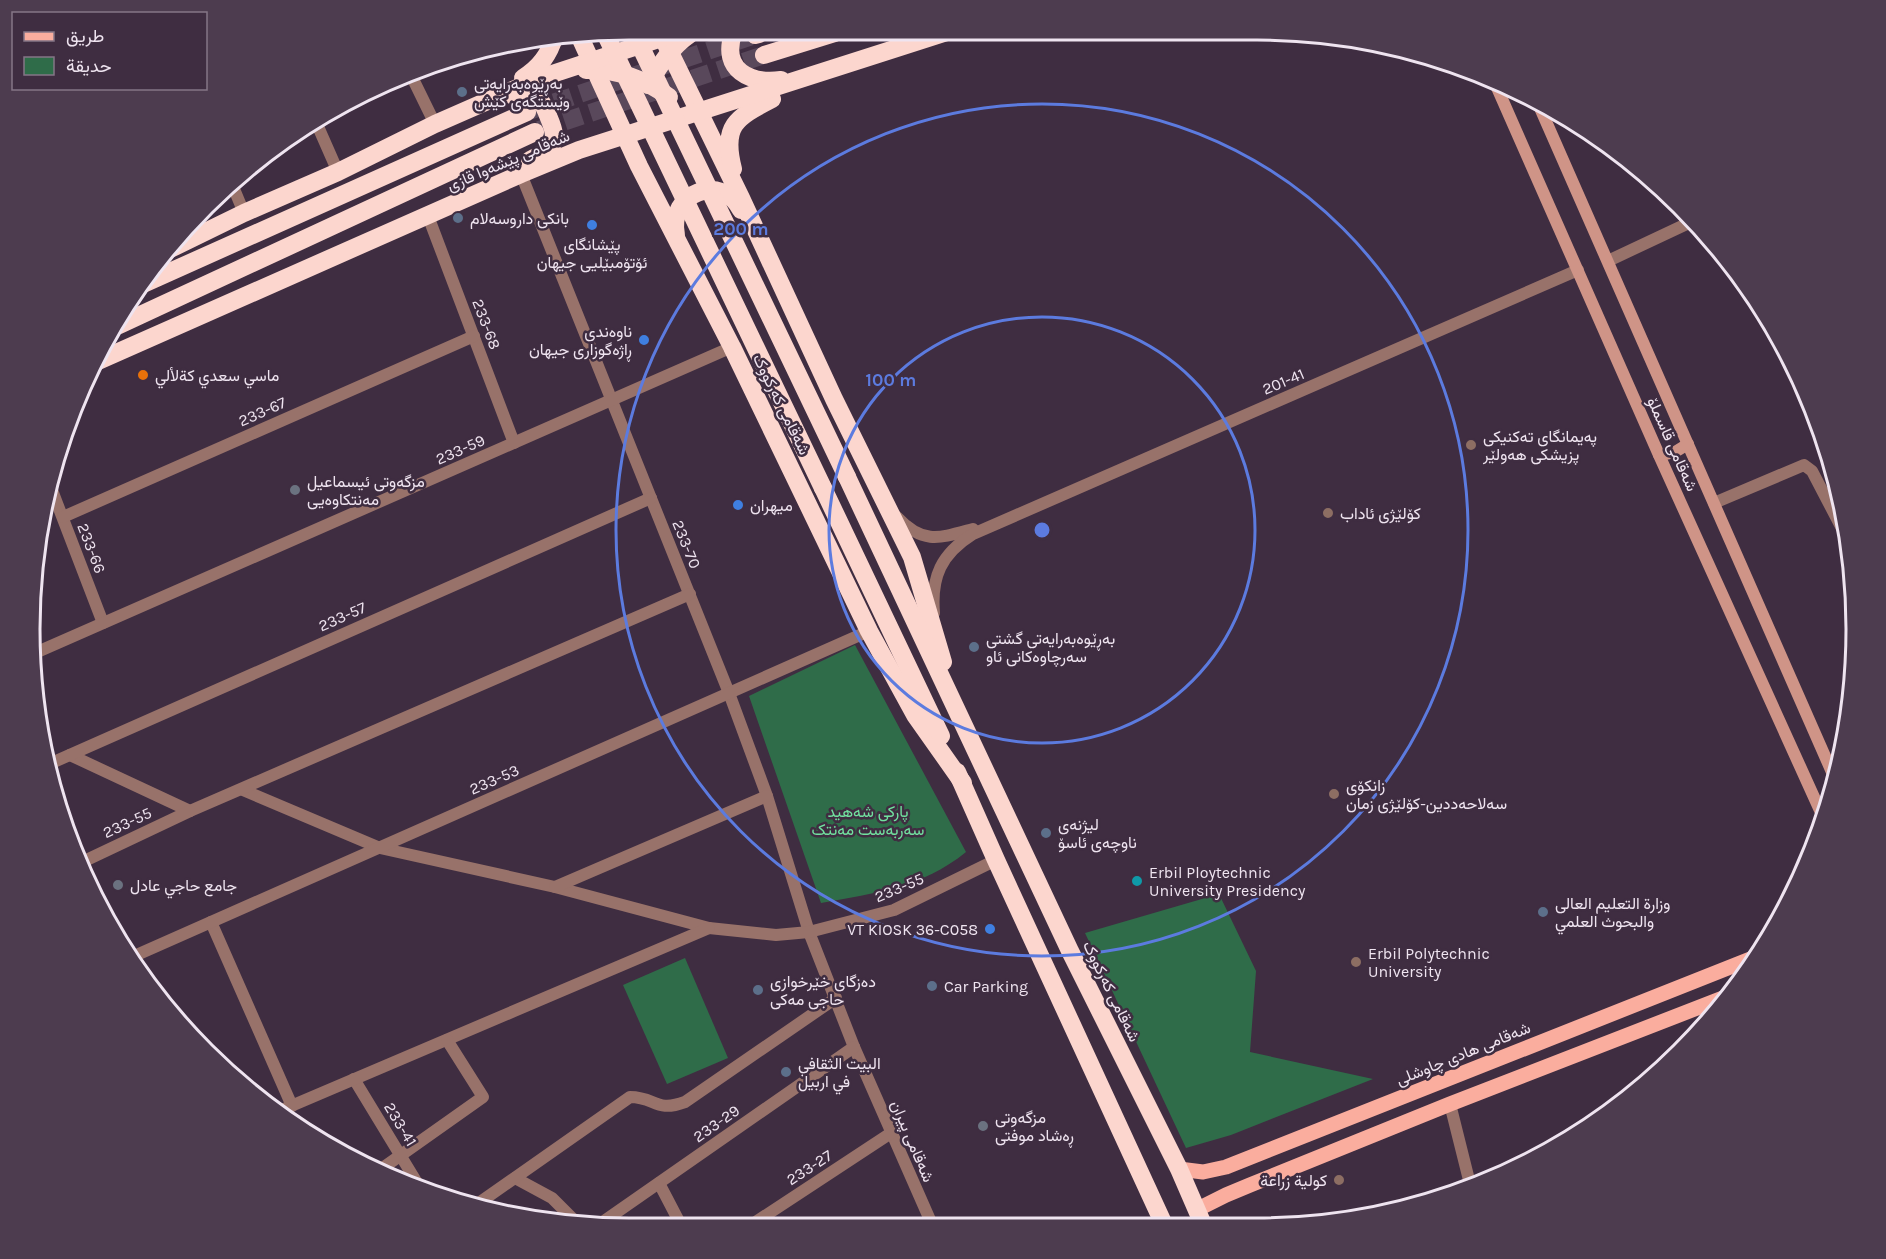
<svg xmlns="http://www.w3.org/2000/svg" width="1886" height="1259" viewBox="0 0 1886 1259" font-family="Karla,Vazirmatn,sans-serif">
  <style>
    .green { fill: #2f6c49 }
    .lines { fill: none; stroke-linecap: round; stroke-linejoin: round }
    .highway-tunnel { stroke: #59485b; stroke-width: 18; stroke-dasharray: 18 9; stroke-linecap: butt }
    .street { stroke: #98726a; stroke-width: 12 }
    .secondary { stroke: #cf9487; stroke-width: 12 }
    .primary { stroke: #faad9e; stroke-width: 15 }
    .highway { stroke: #fcd6ce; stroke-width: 18 }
    .highway-bridge { stroke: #fcd6ce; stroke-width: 18 }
    .ring { fill: none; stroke: #5c7bdf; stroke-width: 3 }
    .service-dot { fill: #5c6f8a; stroke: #3f2d41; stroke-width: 2 }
    .shop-dot { fill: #3f7fe0; stroke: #3f2d41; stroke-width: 2 }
    .food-dot { fill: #e8710a; stroke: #3f2d41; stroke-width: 2 }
    .education-dot { fill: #8d6e63; stroke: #3f2d41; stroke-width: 2 }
    .worship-dot { fill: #6b7280; stroke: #3f2d41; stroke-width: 2 }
    .culture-dot { fill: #0f9aa8; stroke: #3f2d41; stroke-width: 2 }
    .labels { text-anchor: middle; stroke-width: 5; stroke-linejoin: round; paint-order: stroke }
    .poi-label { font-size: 16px; fill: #efe4f0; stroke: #3f2d41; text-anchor: start }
    .street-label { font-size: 16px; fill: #efe4f0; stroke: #3f2d41 }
    .park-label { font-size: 16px; fill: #71e19f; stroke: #3f2d41 }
    .rim { fill: none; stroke: #efe4f0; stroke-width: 3 }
    .centre { fill: #5c7bdf; stroke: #3f2d41; stroke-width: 3 }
    .ring-label { font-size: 18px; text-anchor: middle; font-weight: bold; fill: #5c7bdf; stroke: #3f2d41; stroke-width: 5; stroke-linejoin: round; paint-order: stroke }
  </style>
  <rect width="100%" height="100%" fill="#3f2d41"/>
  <!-- green -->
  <g class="green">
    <path d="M855 645 966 852C922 888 874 893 821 903L749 696Z"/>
    <polygon points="1219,894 1256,971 1250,1052 1373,1079 1231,1135 1186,1148 1085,933"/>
    <polygon points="685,958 728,1058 667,1084 623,985"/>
  </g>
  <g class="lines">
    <!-- highway-tunnel -->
    <g class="highway-tunnel">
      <polyline points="529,111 755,35"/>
      <polyline points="539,130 764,55"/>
    </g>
    <!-- street -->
    <g class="street">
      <polyline points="411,75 435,124"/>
      <polyline points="316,122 338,172"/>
      <polyline points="521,174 729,693 767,796 809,932 854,1047 934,1229"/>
      <polyline points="232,184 244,213"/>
      <polyline points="428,216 514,443"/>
      <polyline points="1608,261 1693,221"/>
      <polyline points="50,485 103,623"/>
      <polyline points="1714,503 1804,465 1812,471 1847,538"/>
      <polyline points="63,517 474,336"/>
      <path d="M897 517C923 545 940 538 973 529"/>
      <path d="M934 613C931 577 941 554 973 534L1578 270"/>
      <polyline points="35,653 732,347"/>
      <polyline points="70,755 190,811"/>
      <polyline points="47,765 651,498"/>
      <polyline points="243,790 380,848 555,887 709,928 776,935 809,932 894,910 996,860"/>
      <polyline points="78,864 190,811 690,594"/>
      <polyline points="555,887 767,796"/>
      <polyline points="211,922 292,1106"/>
      <polyline points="132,957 869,631"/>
      <polyline points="354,1079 419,1186"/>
      <polyline points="1450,1104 1471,1188"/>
      <polyline points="277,1112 709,928"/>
      <polyline points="377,1172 483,1097 447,1040"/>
      <polyline points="515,1178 552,1198 578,1224"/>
      <polyline points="659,1183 683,1229"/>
      <path d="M476 1205 630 1097C656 1097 655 1113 685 1102L836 998"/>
      <polyline points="597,1226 854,1047"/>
      <polyline points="745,1229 891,1133"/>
    </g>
    <!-- secondary -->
    <g class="secondary">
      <polyline points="1495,83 1659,455 1823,817"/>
      <polyline points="1537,101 1835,779"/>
      <polyline points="1659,455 1675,452 1688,444"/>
    </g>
    <!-- primary -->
    <g class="primary">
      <polyline points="1179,1169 1203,1172 1226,1167 1758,956"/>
      <polyline points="1196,1210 1226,1195 1250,1185 1450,1104 1728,996"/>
    </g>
    <!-- highway -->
    <g class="highway">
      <polyline points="661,34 741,198 834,399 912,557 943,662"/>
      <path d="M733 34C721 70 750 84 781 80"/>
      <polyline points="579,35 639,166 732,347 869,631 915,715 963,783"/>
      <polyline points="755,35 759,34"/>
      <polyline points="764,55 835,33"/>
      <path d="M586 70C616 69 645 79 669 97"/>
      <path d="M523 78C540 67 549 55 555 35"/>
      <path d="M648 85C659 66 671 47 690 34"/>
      <path d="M512 95 525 92 537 96C543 103 546 110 549 118 560 144 553 149 530 160"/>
      <path d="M733 169C722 126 735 118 772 99"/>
      <path d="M676 235C667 193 722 172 741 210"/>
      <polyline points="166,251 244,213 338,172 435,124 540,78 674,34"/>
      <polyline points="143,284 527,112"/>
      <polyline points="119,325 535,132"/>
      <polyline points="98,361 521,174 579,150 947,32"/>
      <polyline points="847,477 1070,951 1179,1169 1205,1229"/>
      <polyline points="823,488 941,736"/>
      <polyline points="957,772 996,860 1166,1229"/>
    </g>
    <!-- highway-bridge -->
    <g class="highway-bridge">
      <polyline points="606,35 823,488"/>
      <polyline points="635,35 847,477"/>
    </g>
  </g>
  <!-- distance rings -->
  <g class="ring">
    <circle cx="1042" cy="530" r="213"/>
    <circle cx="1042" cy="530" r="426"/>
  </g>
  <!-- markers -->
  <g class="service-dot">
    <circle cx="462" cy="92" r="6"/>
    <circle cx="458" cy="218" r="6"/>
    <circle cx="974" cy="647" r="6"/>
    <circle cx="1046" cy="833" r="6"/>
    <circle cx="1543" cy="912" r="6"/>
    <circle cx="932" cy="986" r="6"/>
    <circle cx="758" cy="990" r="6"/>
    <circle cx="786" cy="1072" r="6"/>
  </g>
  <g class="shop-dot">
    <circle cx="592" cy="225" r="6"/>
    <circle cx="644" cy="340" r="6"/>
    <circle cx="738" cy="505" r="6"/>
    <circle cx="990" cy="929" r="6"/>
  </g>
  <circle class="food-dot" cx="143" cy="375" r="6"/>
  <g class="education-dot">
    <circle cx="1471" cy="445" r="6"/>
    <circle cx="1328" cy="513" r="6"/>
    <circle cx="1334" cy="794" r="6"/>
    <circle cx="1356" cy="962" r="6"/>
    <circle cx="1339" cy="1180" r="6"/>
  </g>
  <g class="worship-dot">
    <circle cx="295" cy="490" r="6"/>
    <circle cx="118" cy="885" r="6"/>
    <circle cx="983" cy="1126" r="6"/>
  </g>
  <circle class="culture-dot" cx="1137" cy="881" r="6"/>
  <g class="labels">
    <!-- poi labels -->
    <g class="poi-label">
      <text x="474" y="89">بەڕێوەبەرایەتی<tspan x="474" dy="18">وێستگەی کێش</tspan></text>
      <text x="470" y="224">بانکی داروسەلام</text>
      <text x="592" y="250" text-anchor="middle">پێشانگای<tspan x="592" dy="18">ئۆتۆمبێلیی جیھان</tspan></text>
      <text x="632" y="337" text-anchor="end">ناوەندی<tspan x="632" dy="18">ڕاژەگوزاری جیهان</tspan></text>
      <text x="155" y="381">ماسي سعدي كةلألي</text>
      <text x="1483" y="442">پەیمانگای تەکنیکی<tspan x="1483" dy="18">پزیشکی هەولێر</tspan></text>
      <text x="307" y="487">مزگەوتی ئیسماعیل<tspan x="307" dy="18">مەنتکاوەیی</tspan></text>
      <text x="750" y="511">میهران</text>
      <text x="1340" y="519">کۆلێژی ئاداب</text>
      <text x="986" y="644">بەڕێوەبەرایەتی گشتی<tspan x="986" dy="18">سەرچاوەکانی ئاو</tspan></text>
      <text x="1346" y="791">زانکۆی<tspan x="1346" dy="18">سەلاحەددین-کۆلێژی زمان</tspan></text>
      <text x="1058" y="830">لیژنەی<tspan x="1058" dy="18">ناوچەی ئاسۆ</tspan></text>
      <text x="1149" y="878">Erbil Ploytechnic<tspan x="1149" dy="18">University Presidency</tspan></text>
      <text x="130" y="891">جامع حاجي عادل</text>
      <text x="1555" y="909">وزارة التعليم العالى<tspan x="1555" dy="18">والبحوث العلمي</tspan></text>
      <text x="978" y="935" text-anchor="end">VT KIOSK 36-C058</text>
      <text x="1368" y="959">Erbil Polytechnic<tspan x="1368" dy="18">University</tspan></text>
      <text x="770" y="987">دەزگای خێرخوازی<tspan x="770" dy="18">حاجی مەکی</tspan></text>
      <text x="944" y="992">Car Parking</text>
      <text x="798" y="1069">البيت الثقافي<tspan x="798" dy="18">في اربيل</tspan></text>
      <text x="995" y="1123">مزگەوتی<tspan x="995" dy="18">ڕەشاد موفتی</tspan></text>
      <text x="1327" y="1186" text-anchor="end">كولية زراعة</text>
    </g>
    <!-- street labels -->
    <g class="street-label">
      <text transform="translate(508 160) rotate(-23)" y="6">شەقامی پێشەوا قازی</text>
      <text transform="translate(487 324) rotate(69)" y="6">233-68</text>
      <text transform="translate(1283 381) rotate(-23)" y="6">201-41</text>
      <text transform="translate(782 404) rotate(64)" y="6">شەقامی کەرکووک</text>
      <text transform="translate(262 411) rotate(-24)" y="6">233-67</text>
      <text transform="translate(1673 444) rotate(66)" y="6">شەقامی قاسملۆ</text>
      <text transform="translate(460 449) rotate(-24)" y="6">233-59</text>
      <text transform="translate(687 544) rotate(68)" y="6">233-70</text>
      <text transform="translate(92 548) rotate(69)" y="6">233-66</text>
      <text transform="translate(342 616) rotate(-24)" y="6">233-57</text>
      <text transform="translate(494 779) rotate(-24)" y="6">233-53</text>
      <text transform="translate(127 822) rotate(-25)" y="6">233-55</text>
      <text transform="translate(899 887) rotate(-23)" y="6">233-55</text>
      <text transform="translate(1112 991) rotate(64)" y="6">شەقامی کەرکووک</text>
      <text transform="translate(1463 1053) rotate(-22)" y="6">شەقامی هادی چاوشلی</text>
      <text transform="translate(716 1123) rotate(-35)" y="6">233-29</text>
      <text transform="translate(401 1124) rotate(59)" y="6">233-41</text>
      <text transform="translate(913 1141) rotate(67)" y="6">شەقامی پیران</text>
      <text transform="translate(809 1167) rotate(-33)" y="6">233-27</text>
    </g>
    <!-- park labels -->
    <g class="park-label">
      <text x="868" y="817">پارکی شەهید<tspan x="868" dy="18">سەربەست مەنتک</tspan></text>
    </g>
  </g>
  <!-- crop -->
  <path d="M0 0H1886V1259H0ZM629 40H1257A589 589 0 0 1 1846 629V629A589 589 0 0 1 1257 1218H629A589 589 0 0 1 40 629V629A589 589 0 0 1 629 40Z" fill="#4d3c4f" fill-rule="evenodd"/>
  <path class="rim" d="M629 40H1257A589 589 0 0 1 1846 629V629A589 589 0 0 1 1257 1218H629A589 589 0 0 1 40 629V629A589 589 0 0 1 629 40Z"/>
  <circle cx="1042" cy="530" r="9" class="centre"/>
  <g class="ring-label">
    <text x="741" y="235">200 m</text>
    <text x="891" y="386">100 m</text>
  </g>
  <!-- legend -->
  <rect x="12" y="12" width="195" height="78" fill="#3f2d41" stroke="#857687" stroke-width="1.5"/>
  <rect x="24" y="32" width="30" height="9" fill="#faad9e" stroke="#857687" stroke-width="1.5"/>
  <text x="66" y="42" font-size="18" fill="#efe4f0">طريق</text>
  <rect x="24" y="57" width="30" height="18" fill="#2f6c49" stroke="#857687" stroke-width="1.5"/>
  <text x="66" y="72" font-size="18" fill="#efe4f0">حديقة</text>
</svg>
